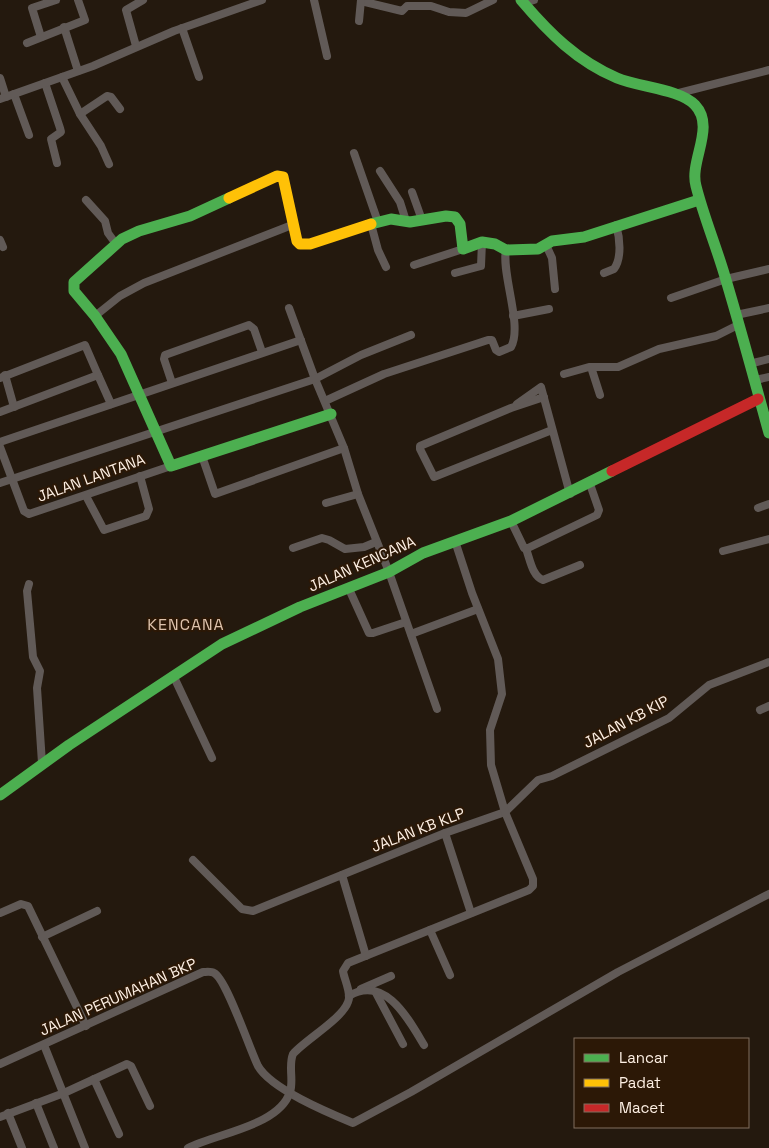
<svg xmlns="http://www.w3.org/2000/svg" width="769" height="1148" viewBox="0 0 769 1148" font-family="'Space Grotesk',sans-serif">
  <style>
    .lines { fill: none; stroke-linecap: round; stroke-linejoin: round }
    .street { stroke: #615a57; stroke-width: 8 }
    .fast { stroke: #4caf50; stroke-width: 11 }
    .slow { stroke: #ffc107; stroke-width: 11 }
    .jam { stroke: #c62828; stroke-width: 11 }
    .labels { text-anchor: middle; stroke-width: 4; stroke-linejoin: round; paint-order: stroke }
    .street-label { font-size: 15px; fill: #fdefe3; stroke: #2c1806 }
    .neighbourhood-label { font-size: 16px; letter-spacing: 1px; fill: #ddc2ac; stroke: #2c1806 }
  </style>
  <rect width="100%" height="100%" fill="#24190e"/>
  <g class="lines">
    <!-- street -->
    <g class="street">
      <polyline points="314,0 327,56"/>
      <polyline points="361,1 402,11 407,6 431,6 449,12 466,13 493,0"/>
      <polyline points="524,3 534,0"/>
      <polyline points="359,21 361,0"/>
      <polyline points="64,27 78,71"/>
      <polyline points="182,28 199,77"/>
      <polyline points="41,37 32,8 56,0"/>
      <polyline points="27,43 85,20 78,0"/>
      <polyline points="136,46 126,10 143,0"/>
      <polyline points="62,77 80,114 101,146 109,164"/>
      <polyline points="0,78 6,97"/>
      <polyline points="45,83 60,128 61,132 51,139 57,163"/>
      <polyline points="14,94 29,135"/>
      <polyline points="675,94 769,70"/>
      <polyline points="0,99 93,66 174,31 262,0"/>
      <polyline points="80,114 107,96 111,97 120,109"/>
      <polyline points="354,153 378,222"/>
      <polyline points="380,171 400,202 406,221"/>
      <polyline points="412,192 422,220"/>
      <polyline points="86,200 105,221 108,233 116,244"/>
      <polyline points="371,224 378,250 386,267"/>
      <polyline points="0,240 3,247"/>
      <polyline points="546,245 552,258 555,289"/>
      <polyline points="414,265 463,249"/>
      <polyline points="455,273 481,266 482,242"/>
      <path d="M604 273 614 269C622 258 620 238 616 225"/>
      <polyline points="671,298 726,279 769,269"/>
      <polyline points="289,308 315,379 344,448 358,494 389,572 437,709"/>
      <polyline points="736,315 769,308"/>
      <polyline points="95,316 120,296 144,283 292,225"/>
      <polyline points="513,316 549,309"/>
      <polyline points="749,364 769,359"/>
      <polyline points="591,367 600,395"/>
      <polyline points="564,374 589,367 618,367 659,349 716,336 738,325"/>
      <polyline points="5,375 14,407"/>
      <polyline points="98,375 111,404"/>
      <polyline points="0,378 85,345 98,375 0,412"/>
      <polyline points="755,380 769,377"/>
      <polyline points="172,383 164,359 165,355 249,325 254,329 262,352"/>
      <polyline points="544,397 511,408 420,446 420,449 434,477 552,430"/>
      <path d="M325 401 384 374 488 340H492L496 350 499 352 511 347C523 326 501 273 506 250"/>
      <polyline points="517,404 541,387 570,494"/>
      <polyline points="0,442 301,340"/>
      <polyline points="0,447 24,511 29,514 171,466"/>
      <polyline points="202,456 215,494 344,448"/>
      <polyline points="0,483 315,379 361,355 411,335"/>
      <polyline points="86,496 104,530 146,516 149,509 140,476"/>
      <polyline points="326,503 358,494"/>
      <polyline points="758,508 769,504"/>
      <polyline points="511,521 524,548 528,548 597,515 599,510 590,484"/>
      <polyline points="293,548 322,538 329,540 345,549 364,547 376,542"/>
      <path d="M526 549C530 559 532 576 543 580L580 565"/>
      <polyline points="723,551 769,539"/>
      <polyline points="29,584 27,591 33,657 40,671 37,688 42,763"/>
      <polyline points="349,589 369,633 373,633 406,622"/>
      <polyline points="411,634 478,609"/>
      <polyline points="173,675 212,758"/>
      <polyline points="760,710 769,706"/>
      <polyline points="445,833 471,913"/>
      <polyline points="193,860 242,909 253,911 445,833 505,812 538,780 552,776 669,718 709,685 769,662"/>
      <polyline points="342,875 366,956"/>
      <polyline points="0,913 21,904 28,906 86,1026"/>
      <polyline points="430,930 450,975"/>
      <polyline points="42,937 97,911"/>
      <polyline points="361,989 391,976"/>
      <polyline points="376,993 403,1044"/>
      <path d="M349 996C385 974 409 1020 424 1045"/>
      <polyline points="44,1045 85,1148"/>
      <path d="M0 1064 203 972C206 972 211 971 214 973 226 978 250 1050 258 1066 271 1089 329 1113 353 1123L411 1092 618 972 769 894"/>
      <polyline points="94,1079 119,1134"/>
      <polyline points="36,1103 54,1148"/>
      <polyline points="8,1113 22,1148"/>
      <polyline points="0,1117 64,1093 127,1064 131,1066 150,1106"/>
      <path d="M188 1148C217 1133 279 1126 290 1092 294 1080 288 1066 293 1054 305 1040 342 1019 348 1002 352 994 344 979 343 971L348 963 529 890 533 886V879L505 812 491 765 490 730 502 694 498 659 472 593 455 541"/>
    </g>
    <!-- fast -->
    <g class="fast">
      <path d="M521 0C549 33 577 61 617 78 638 87 680 89 695 105 716 127 689 161 696 186 704 218 717 248 726 280 741 330 755 382 769 433"/>
      <polyline points="229,198 190,216 139,231 122,239 74,282 74,291 95,316 121,354 171,466 331,414"/>
      <polyline points="371,224 391,219 410,222 446,216 455,217 460,224 463,249 482,242 495,244 506,250 538,249 552,241 584,237 699,200"/>
      <polyline points="0,795 69,745 222,644 300,607 389,572 423,553 511,521 612,471"/>
    </g>
    <!-- slow -->
    <polyline class="slow" points="229,198 277,176 283,177 297,241 300,244 310,244 371,224"/>
    <!-- jam -->
    <polyline class="jam" points="612,471 758,399"/>
  </g>
  <g class="labels">
    <!-- street labels -->
    <g class="street-label">
      <text transform="translate(91 478) rotate(-20)" y="5">JALAN LANTANA</text>
      <text transform="translate(362 564) rotate(-24)" y="5">JALAN KENCANA</text>
      <text transform="translate(626 722) rotate(-28)" y="5">JALAN KB KIP</text>
      <text transform="translate(418 830) rotate(-21)" y="5">JALAN KB KLP</text>
      <text transform="translate(118 997) rotate(-24)" y="5">JALAN PERUMAHAN BKP</text>
    </g>
    <!-- neighbourhood labels -->
    <g class="neighbourhood-label">
      <text x="186" y="630">KENCANA</text>
    </g>
  </g>
  <!-- legend -->
  <rect x="574" y="1038" width="175" height="90" fill="#2c1806" stroke="#806e5e"/>
  <rect x="584" y="1054" width="25" height="8" fill="#4caf50" stroke="#806e5e"/>
  <text x="619" y="1063" font-size="15" fill="#fdefe3">Lancar</text>
  <rect x="584" y="1079" width="25" height="8" fill="#ffc107" stroke="#806e5e"/>
  <text x="619" y="1088" font-size="15" fill="#fdefe3">Padat</text>
  <rect x="584" y="1104" width="25" height="8" fill="#c62828" stroke="#806e5e"/>
  <text x="619" y="1113" font-size="15" fill="#fdefe3">Macet</text>
</svg>
